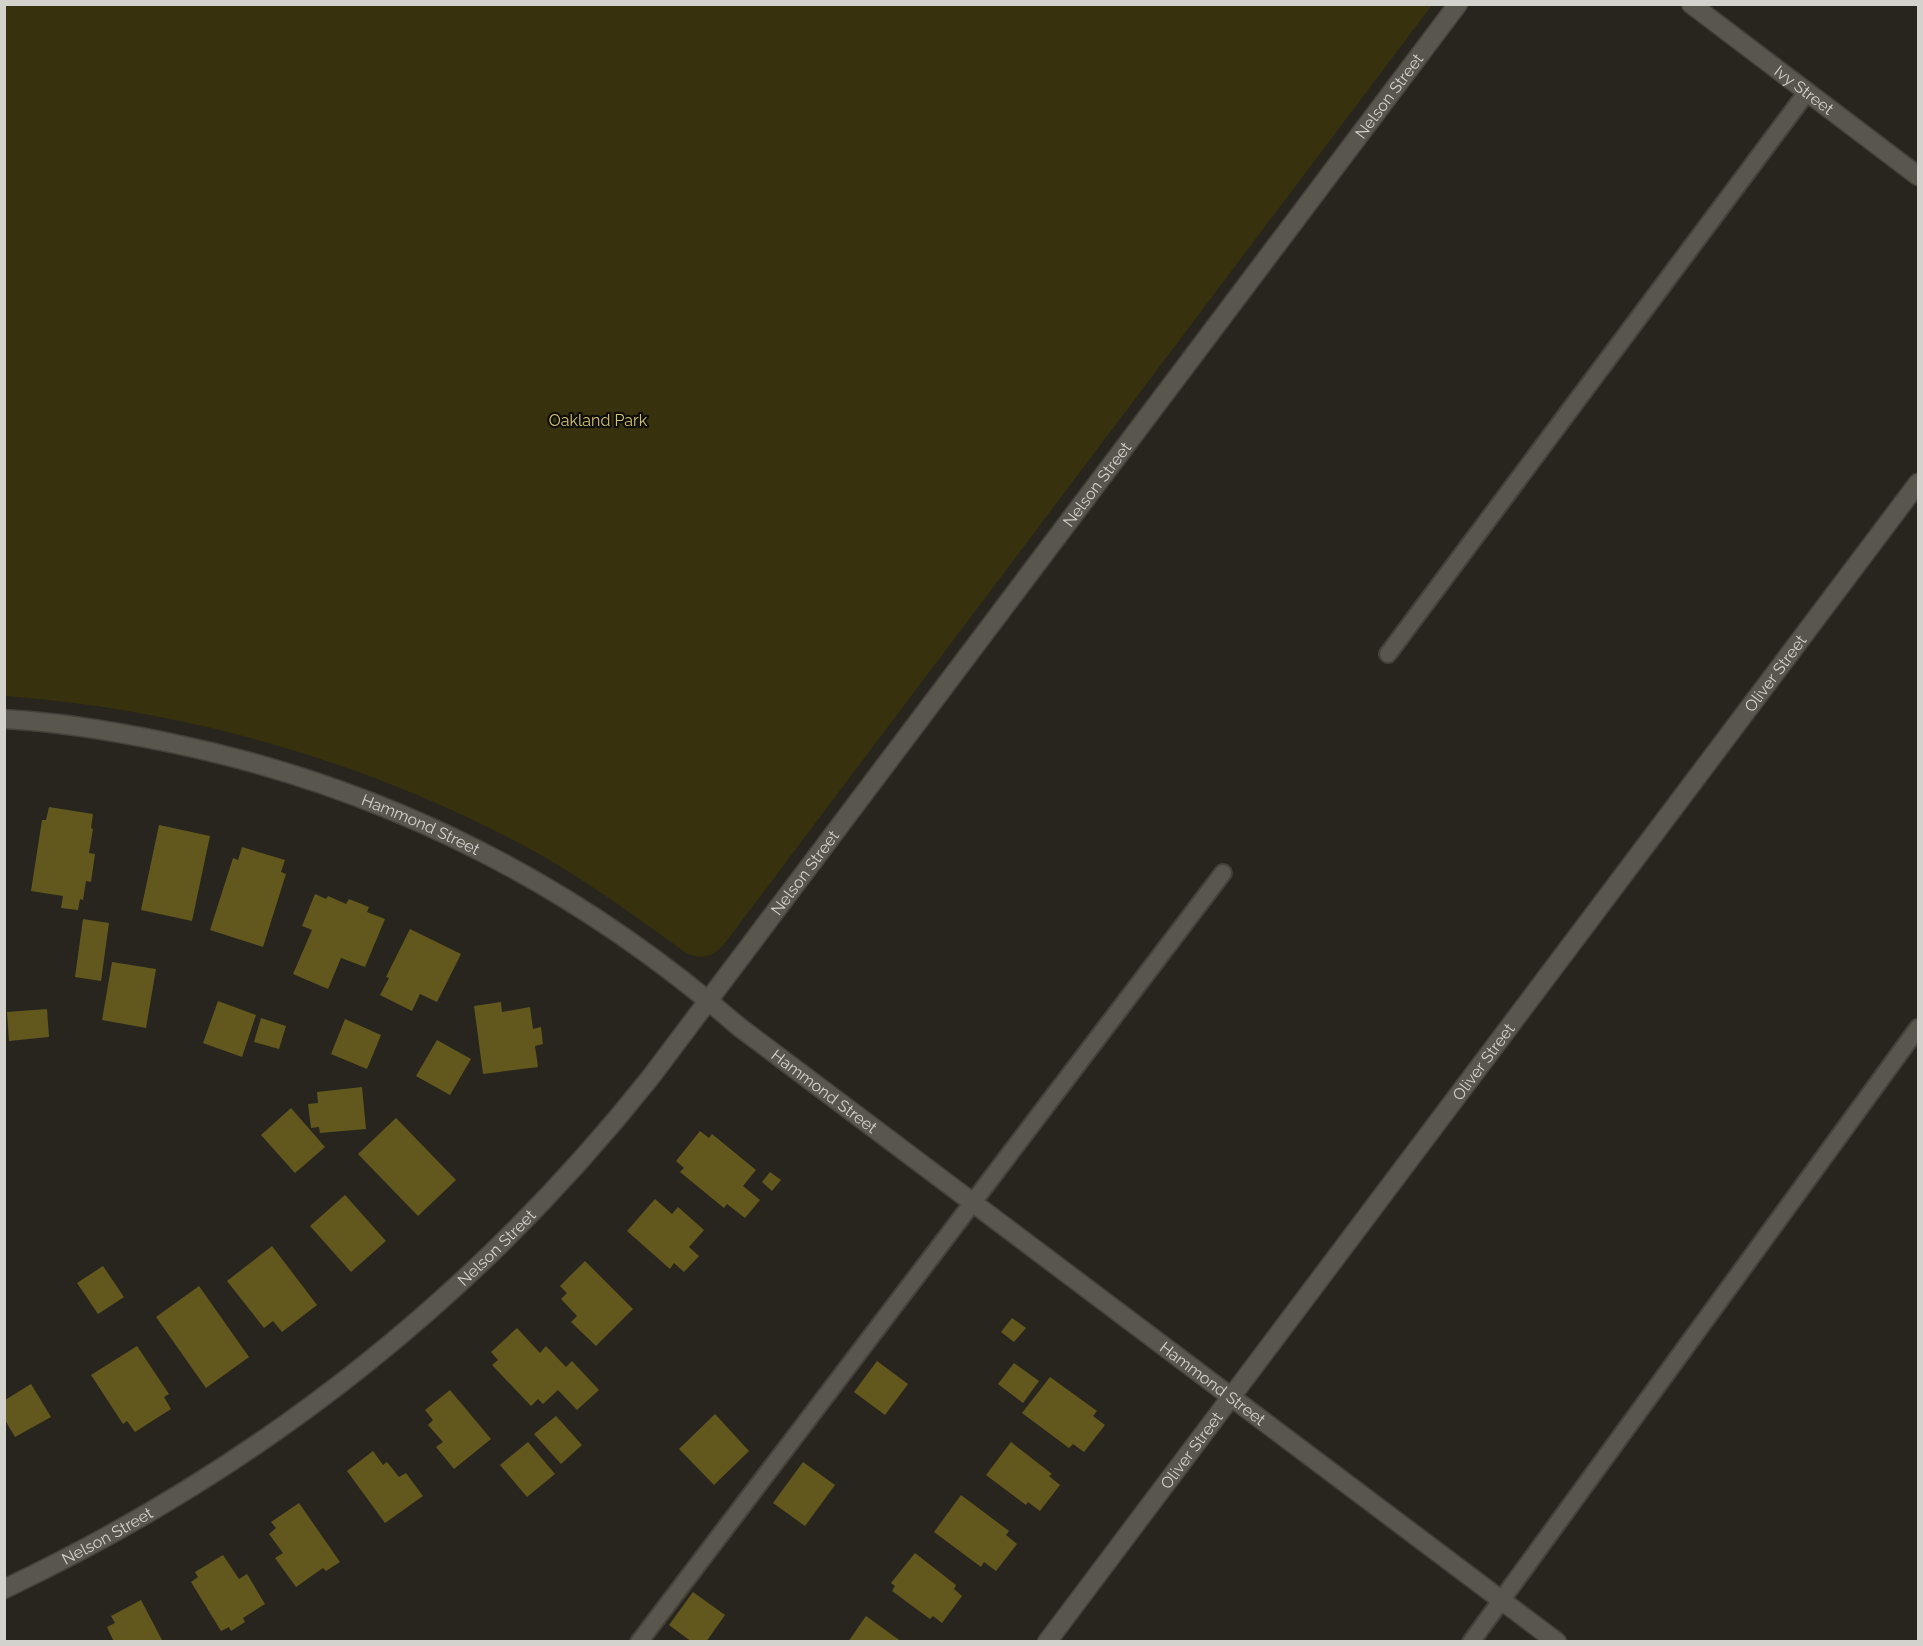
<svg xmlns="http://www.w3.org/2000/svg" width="1923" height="1646" viewBox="0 0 1923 1646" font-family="Raleway,sans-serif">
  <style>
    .green { fill: #37310d }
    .building { fill: #62581d }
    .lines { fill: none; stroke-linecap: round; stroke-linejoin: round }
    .lane-casing { stroke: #43413a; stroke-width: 20 }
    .street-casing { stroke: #43413a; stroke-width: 21 }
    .lane { stroke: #58564d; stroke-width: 16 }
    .street { stroke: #58564d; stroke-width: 18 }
    .labels { text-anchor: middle; stroke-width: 4.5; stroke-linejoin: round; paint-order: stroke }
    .street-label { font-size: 16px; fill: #d3d2cd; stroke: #0f0e0b }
    .park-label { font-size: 16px; fill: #d4c46e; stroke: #0f0e0b }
  </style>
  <rect width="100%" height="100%" fill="#27251d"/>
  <!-- green -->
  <path class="green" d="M4 5 5 4 1432 5 725 943C714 957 702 960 686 953 632 914 578 874 519 843 361 760 183 709 5 696Z"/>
  <!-- building -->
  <g class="building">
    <polygon points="49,807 93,814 91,828 93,829 89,853 95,854 91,882 86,881 83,900 80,899 78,910 61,908 63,896 31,891 42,820 46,820"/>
    <polygon points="159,825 210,836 192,921 141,910"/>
    <polygon points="242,847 285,860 281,872 286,874 263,947 210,930 233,858 238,860"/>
    <polygon points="315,894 326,899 328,896 346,904 349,899 369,907 367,912 385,919 365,967 341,958 328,989 293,974 312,930 302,926"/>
    <polygon points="83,919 109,923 101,981 75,977"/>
    <polygon points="410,929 461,954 437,1002 420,994 412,1011 380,995 389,978 386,977"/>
    <polygon points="112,962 156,969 146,1028 102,1020"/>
    <polygon points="218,1001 256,1015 242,1057 203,1043"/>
    <polygon points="501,1002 502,1012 530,1007 533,1029 541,1027 543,1044 535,1046 538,1067 483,1074 474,1006"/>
    <polygon points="47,1009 49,1037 9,1041 7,1012"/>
    <polygon points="261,1018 286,1026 279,1049 254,1042"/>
    <polygon points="345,1019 381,1035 367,1069 331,1054"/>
    <polygon points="437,1040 471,1059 450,1095 416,1076"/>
    <polygon points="362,1087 366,1129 320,1133 319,1127 311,1128 308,1104 318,1103 317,1092"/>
    <polygon points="291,1108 325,1147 295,1173 261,1135"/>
    <polygon points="396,1118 456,1180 418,1216 358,1154"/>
    <polygon points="700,1131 709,1138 712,1134 756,1170 743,1186 760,1200 745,1218 727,1204 724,1208 680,1172 684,1168 676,1161"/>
    <polygon points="770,1172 781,1180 772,1191 762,1182"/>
    <polygon points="345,1195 386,1241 351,1272 310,1226"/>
    <polygon points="655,1199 672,1214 678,1207 704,1230 689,1247 699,1256 684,1272 674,1263 670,1269 627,1231"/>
    <polygon points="272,1246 317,1305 282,1332 273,1321 264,1328 227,1281"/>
    <polygon points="585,1261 633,1309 596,1346 571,1322 577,1316 561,1299 567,1293 560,1286"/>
    <polygon points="103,1266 124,1297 98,1314 77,1283"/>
    <polygon points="199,1286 249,1357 206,1388 156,1317"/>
    <polygon points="1012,1318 1026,1328 1014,1342 1001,1332"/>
    <polygon points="517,1328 540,1353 546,1346 566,1367 572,1361 599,1390 577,1410 558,1390 543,1404 538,1399 531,1406 492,1365 498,1360 491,1352"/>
    <polygon points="137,1346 169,1394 164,1397 171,1409 135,1432 127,1421 123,1424 91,1375"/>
    <polygon points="877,1361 908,1384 885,1415 854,1392"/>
    <polygon points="1014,1363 1039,1381 1023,1403 998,1384"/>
    <polygon points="1050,1377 1097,1411 1093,1416 1105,1425 1084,1452 1073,1444 1069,1448 1022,1413"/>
    <polygon points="31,1384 51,1417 15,1437 5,1420 5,1400"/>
    <polygon points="450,1390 491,1439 454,1469 436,1447 443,1442 428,1425 433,1420 425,1410"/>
    <polygon points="715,1414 749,1451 714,1485 679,1449"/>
    <polygon points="556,1416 582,1445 561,1464 534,1434"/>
    <polygon points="528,1442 555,1474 527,1497 500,1465"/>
    <polygon points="1011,1442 1052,1474 1049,1476 1060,1485 1040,1511 1028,1502 1026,1505 986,1475"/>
    <polygon points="373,1451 383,1465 387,1462 399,1477 406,1473 423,1496 385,1523 347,1471"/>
    <polygon points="803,1462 835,1485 805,1526 773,1503"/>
    <polygon points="961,1495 1009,1531 1006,1535 1017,1544 996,1571 984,1562 981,1567 934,1532"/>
    <polygon points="299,1503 340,1562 326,1571 323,1568 296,1587 275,1558 283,1553 269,1534 276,1528 271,1522"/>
    <polygon points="915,1553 956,1585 954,1589 962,1596 942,1623 933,1616 930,1619 892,1591 895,1586 891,1583"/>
    <polygon points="223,1555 239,1579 247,1574 265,1604 243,1618 245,1622 231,1631 229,1627 221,1631 191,1582 198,1577 195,1572"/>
    <polygon points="693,1592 725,1615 706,1642 692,1642 669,1625"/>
    <polygon points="141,1600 163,1642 114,1642 107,1627 115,1623 111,1616"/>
    <polygon points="866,1616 902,1642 848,1642"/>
  </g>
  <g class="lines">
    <!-- lane casing -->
    <g class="lane-casing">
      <g id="lane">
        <polyline points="1388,654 1807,92"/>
        <polyline points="639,1642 1223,873"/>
        <polyline points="1471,1642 1918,1028"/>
      </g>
    </g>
    <!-- street casing -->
    <g class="street-casing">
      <g id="street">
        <path id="s1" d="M1691 4 1918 176"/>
        <path id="s2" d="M4 719C59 722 113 731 166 742 383 786 571 881 738 1026L1557 1642"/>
        <path id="s3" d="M4 1589C259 1468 475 1298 650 1078L1458 4"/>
        <path id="s4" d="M1047 1642 1918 483"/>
      </g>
    </g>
    <!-- lane -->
    <use href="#lane" class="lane"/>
    <!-- street -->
    <use href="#street" class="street"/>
  </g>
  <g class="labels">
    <!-- street labels -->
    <g class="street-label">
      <text dy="6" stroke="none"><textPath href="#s1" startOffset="142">Ivy Street</textPath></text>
      <text dy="6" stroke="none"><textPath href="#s3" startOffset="2060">Nelson Street</textPath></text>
      <text dy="6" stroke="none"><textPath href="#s3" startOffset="1574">Nelson Street</textPath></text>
      <text dy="6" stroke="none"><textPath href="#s4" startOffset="1212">Oliver Street</textPath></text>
      <text dy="6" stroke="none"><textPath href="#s2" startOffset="432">Hammond Street</textPath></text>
      <text dy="6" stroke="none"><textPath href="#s3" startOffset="1088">Nelson Street</textPath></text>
      <text dy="6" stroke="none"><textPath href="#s4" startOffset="726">Oliver Street</textPath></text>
      <text dy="6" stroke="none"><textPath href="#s2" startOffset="918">Hammond Street</textPath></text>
      <text dy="6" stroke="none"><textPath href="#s3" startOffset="602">Nelson Street</textPath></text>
      <text dy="6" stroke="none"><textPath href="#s2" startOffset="1404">Hammond Street</textPath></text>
      <text dy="6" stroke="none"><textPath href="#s4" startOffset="240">Oliver Street</textPath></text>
      <text dy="6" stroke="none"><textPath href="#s3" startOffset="116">Nelson Street</textPath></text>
    </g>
    <!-- park labels -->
    <g class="park-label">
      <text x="598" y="426">Oakland Park</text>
    </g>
  </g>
  <!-- border -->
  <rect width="1923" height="1646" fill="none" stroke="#d3d2cd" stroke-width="12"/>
</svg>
